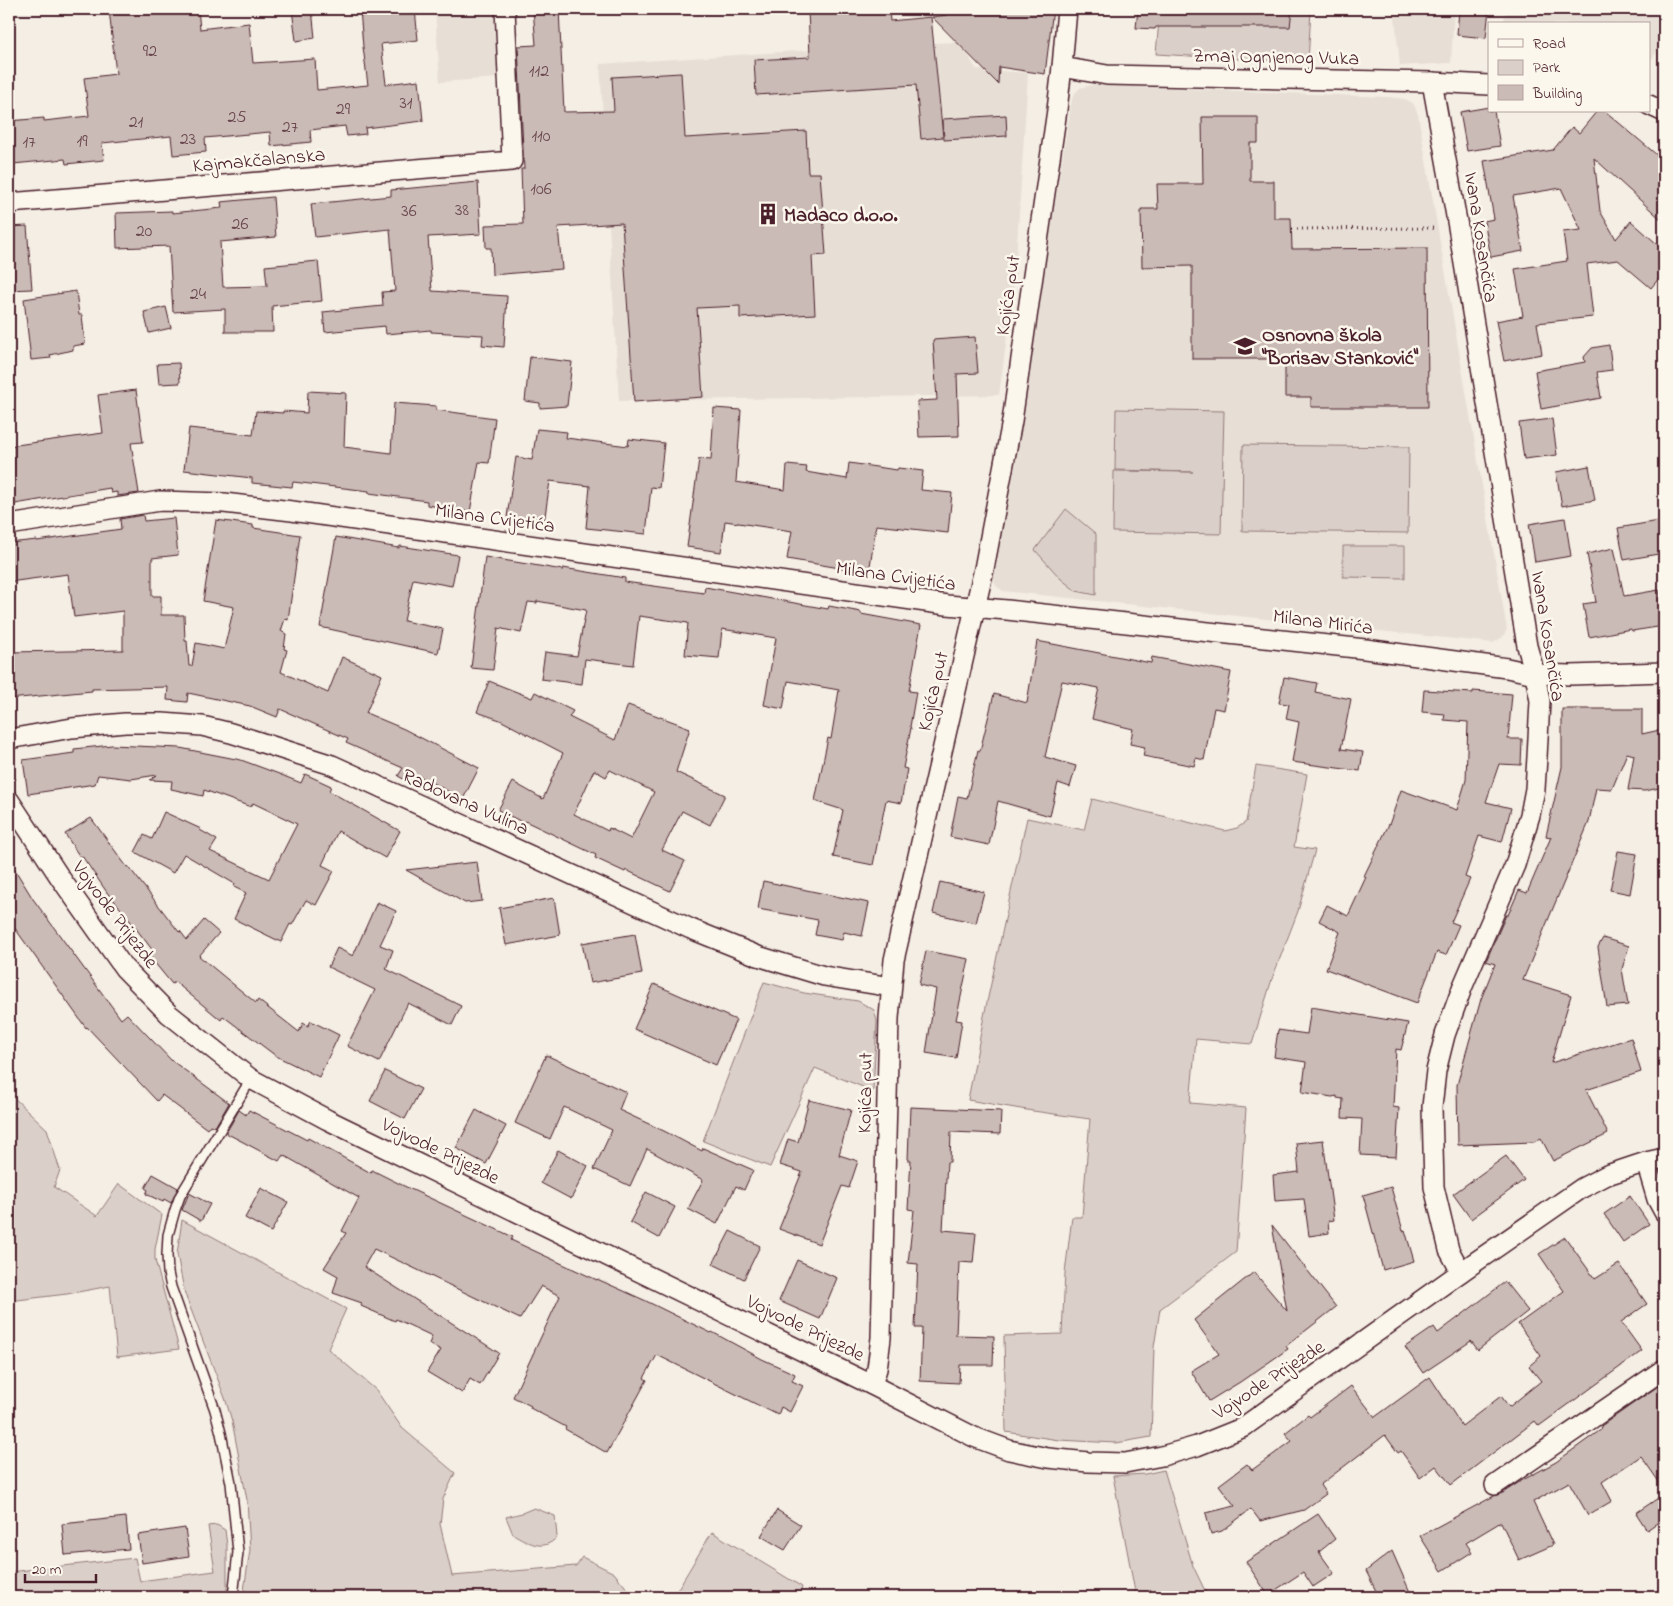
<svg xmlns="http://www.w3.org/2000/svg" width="1673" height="1606" viewBox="0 0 1673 1606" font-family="'Indie Flower',sans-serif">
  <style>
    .built { fill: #e7dfd6 }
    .green { fill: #dbd0c9; stroke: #92787a }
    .building { fill: #cabbb6; stroke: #4a1f2b; fill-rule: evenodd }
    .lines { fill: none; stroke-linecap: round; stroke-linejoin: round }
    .lane-casing { stroke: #4a1f2b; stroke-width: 12 }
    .street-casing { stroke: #4a1f2b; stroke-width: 22 }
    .path { stroke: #4a1f2b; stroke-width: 3; stroke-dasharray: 1 4; stroke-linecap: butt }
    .lane { stroke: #fbf7ec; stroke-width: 9 }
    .street { stroke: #fbf7ec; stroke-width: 19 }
    .labels { text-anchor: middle; stroke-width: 5; stroke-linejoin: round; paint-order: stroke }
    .number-label { font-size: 18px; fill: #6a464e }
    .street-label { font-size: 20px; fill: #4a1f2b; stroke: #fbf7ec }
    .poi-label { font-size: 20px; font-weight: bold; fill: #4a1f2b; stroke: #fbf7ec; text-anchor: start }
  </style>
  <rect width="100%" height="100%" fill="#f4eee4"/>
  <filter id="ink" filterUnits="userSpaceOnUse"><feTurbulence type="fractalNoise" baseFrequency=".02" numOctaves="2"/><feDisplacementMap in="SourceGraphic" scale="10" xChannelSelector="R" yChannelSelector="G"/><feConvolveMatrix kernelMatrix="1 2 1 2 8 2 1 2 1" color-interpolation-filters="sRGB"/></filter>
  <g filter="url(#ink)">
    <!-- built -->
    <g class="built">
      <polygon points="435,9 493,9 498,78 440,82"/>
      <polygon points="1394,9 1454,9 1451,63 1400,66"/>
      <polygon points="1505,9 1664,9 1664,41 1649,63 1649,24 1504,24"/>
      <polygon points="961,42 976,69 1028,73 1015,277 999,395 619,401 600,64 903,44"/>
      <polygon points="1092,85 1387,97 1405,99 1413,103 1418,114 1507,629 1503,637 1493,643 1003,591 996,586 993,578 1072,99 1075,93 1080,88"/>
    </g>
    <!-- green -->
    <g class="green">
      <polygon points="1160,9 1311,9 1308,63 1156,54"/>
      <polygon points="1116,409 1224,411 1221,534 1113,532 1114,471 1193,472 1115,470"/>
      <polygon points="1243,445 1409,447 1408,533 1242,531"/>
      <polygon points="1066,509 1096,534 1096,595 1076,591 1061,579 1035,550"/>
      <polygon points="1343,546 1405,546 1405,578 1343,577"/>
      <polygon points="1256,766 1307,774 1294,847 1315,850 1298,911 1272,979 1252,1044 1196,1039 1190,1103 1246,1108 1236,1252 1160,1309 1154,1347 1151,1437 1116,1443 1059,1440 1006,1432 1004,1336 1062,1334 1065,1273 1072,1217 1082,1217 1090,1119 1033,1111 968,1100 984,1016 1027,818 1084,830 1092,799 1225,831 1237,828 1246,822"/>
      <polygon points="764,982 804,993 858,1001 874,1010 877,1021 873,1091 815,1068 770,1167 703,1141"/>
      <polygon points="9,1093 47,1129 60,1170 54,1187 97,1216 119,1184 162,1215 155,1249 155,1260 179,1349 117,1357 110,1286 67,1294 9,1301"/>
      <polygon points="182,1220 346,1309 328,1349 376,1390 402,1428 455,1473 443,1499 440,1524 452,1576 576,1566 582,1557 614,1573 634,1597 243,1597 250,1550 247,1500 232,1421 225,1398 185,1294 181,1275 177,1254"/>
      <polygon points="1164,1470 1193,1566 1208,1597 1136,1597 1113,1476 1145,1474"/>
      <path d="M534 1508 555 1516 557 1537C543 1553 528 1542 513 1534L506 1517 522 1513Z"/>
      <polygon points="217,1525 225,1530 227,1546 227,1597 9,1597 9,1572 135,1558 140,1581 215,1571 208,1526"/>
      <polygon points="712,1532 802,1587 799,1597 673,1597"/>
    </g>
    <!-- building -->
    <g class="building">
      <polygon points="109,9 198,9 200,29 249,23 253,63 315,59 317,90 368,85 363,47 360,9 415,9 418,40 381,44 386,84 419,80 423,121 365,128 366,134 347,136 345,126 310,130 311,142 271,146 270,132 205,138 206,152 173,155 171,136 102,143 104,160 66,164 65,159 13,164 9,121 44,118 44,121 89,116 84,78 116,74"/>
      <polygon points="292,9 312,9 315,38 296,41"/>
      <polygon points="533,9 559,9 564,112 614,111 612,77 681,73 685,138 806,131 808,173 820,173 826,255 812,256 815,314 740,318 740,306 697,308 703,397 634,402 622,223 558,227 562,269 492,275 491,248 486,248 485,225 523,224 521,169 524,169 518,46 536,45"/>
      <polygon points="808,9 889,9 890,21 931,17 943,137 921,139 916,85 756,95 754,60 810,57"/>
      <polygon points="947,9 1053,9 1045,74 999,67 998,84 932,17 947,15"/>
      <polygon points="1138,9 1292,9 1290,27 1156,27 1155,29 1136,28"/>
      <polygon points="1459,9 1489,9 1486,38 1457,35"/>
      <polygon points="1489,107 1489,111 1494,111 1500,146 1467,151 1460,112"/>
      <polygon points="1597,111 1605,111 1664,161 1664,222 1594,158 1600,211 1616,239 1631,221 1664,250 1664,272 1651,288 1618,260 1587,264 1593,317 1537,323 1542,354 1504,361 1496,321 1523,316 1515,269 1567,261 1563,232 1581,230 1561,188 1513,196 1523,251 1491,257 1484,221 1494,219 1484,161 1553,150 1572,127 1579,133"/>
      <polygon points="1006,115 1007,136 944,140 943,119"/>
      <polygon points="1202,117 1258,117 1258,143 1250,143 1250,181 1274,181 1274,218 1291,218 1292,249 1427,248 1428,407 1311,407 1311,397 1285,397 1285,359 1192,359 1192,266 1142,267 1141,209 1158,209 1157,184 1203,184"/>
      <polygon points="478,182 481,234 428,237 432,291 507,296 504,347 482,345 483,335 431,332 431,330 386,334 385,326 325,332 323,312 383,306 382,292 395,291 390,229 315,237 311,204 391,196 391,190"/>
      <polygon points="273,197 276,237 220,242 223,287 267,286 265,266 318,261 322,301 272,306 273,332 225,332 225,309 173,312 169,246 117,248 116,213 172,211 172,213 222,208 221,202"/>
      <polygon points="27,226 32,289 9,290 9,227"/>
      <polygon points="76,291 79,315 82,315 85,344 73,346 73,350 50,355 51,358 31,360 24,299"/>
      <polygon points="166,307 171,328 149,333 144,312"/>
      <polygon points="975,337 978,373 957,374 959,436 919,437 917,401 937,400 933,340"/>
      <polygon points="1609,345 1612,370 1597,372 1601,398 1541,409 1535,371 1585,362 1584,357 1592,348"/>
      <polygon points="530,357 572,362 567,406 540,408 540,403 525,401"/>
      <polygon points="179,363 180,383 159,384 157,364"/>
      <polygon points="136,390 143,442 131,443 139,493 117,496 117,492 111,493 110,488 9,505 9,446 103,433 98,395"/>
      <polygon points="308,391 346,393 344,447 391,453 394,403 436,406 436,410 495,418 489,463 479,462 470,512 427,505 427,501 369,493 369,491 293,482 292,487 252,483 252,478 184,470 189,428 253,435 256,411 283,413 283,411 307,413"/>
      <polygon points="714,408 741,410 736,482 785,490 787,465 807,467 806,472 847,479 849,463 897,470 898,468 923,471 921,490 952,493 948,533 876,525 869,573 787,559 792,531 725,521 721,552 687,547 699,459 711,460"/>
      <polygon points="1552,419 1557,455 1524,459 1519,423"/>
      <polygon points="537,429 567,432 566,438 628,446 629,439 664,443 659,488 651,487 646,534 586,528 590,486 550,481 544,523 507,517 516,457 532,460"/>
      <polygon points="1589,466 1595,500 1562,506 1556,472"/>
      <polygon points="143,515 144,521 174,518 178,555 152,558 152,596 161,596 161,615 184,615 185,641 187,641 189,666 192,666 196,643 224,649 234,607 203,601 216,520 253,525 253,528 300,535 288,620 285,619 281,631 286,634 284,649 287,650 281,672 328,693 342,657 382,675 366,713 404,729 479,768 463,799 419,776 414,785 398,776 403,768 346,743 348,739 280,709 277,717 250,706 188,693 187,702 167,700 168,687 92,689 92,691 9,699 9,652 123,650 123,611 74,617 68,574 9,582 9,543 37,540 37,541 121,529 120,519"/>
      <polygon points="1565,518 1571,556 1535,562 1529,524"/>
      <polygon points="1664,520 1664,553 1624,560 1618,528"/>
      <polygon points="336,537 399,548 400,546 458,555 452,586 413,579 404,621 443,629 438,653 320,627"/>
      <polygon points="1614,548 1624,596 1659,590 1664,626 1632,631 1631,629 1589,637 1583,604 1596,602 1587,554"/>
      <polygon points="485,557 563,570 563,568 625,578 625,582 704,593 705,587 828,609 829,606 861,612 861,614 921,625 909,691 916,692 910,727 911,728 903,768 907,769 901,803 886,800 873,865 833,857 843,810 815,801 828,738 831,739 839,690 788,681 783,709 764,705 776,638 722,629 719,658 685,655 688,623 639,616 633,665 585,659 582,684 541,679 545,652 577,656 586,610 537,601 537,603 528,602 521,633 498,628 493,670 471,668"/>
      <polygon points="1037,641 1151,663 1152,657 1231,672 1224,710 1214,708 1204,760 1196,758 1194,766 1143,756 1145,747 1130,744 1133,729 1092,719 1099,688 1062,681 1045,757 1076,766 1070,787 1058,783 1050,816 998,801 989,845 950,837 958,796 967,798 978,750 980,751 994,694 1027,703"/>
      <polygon points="1284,677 1317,683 1315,692 1351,699 1341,749 1363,752 1360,771 1292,762 1299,722 1286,719 1289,704 1279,703"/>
      <path d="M489 681 532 698 535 692 573 711 569 717 615 740 628 705 690 728 676 772 725 795 710 825 682 811 662 850 685 861 670 891 626 870 625 872 595 858 596 855 525 821 524 823 498 810 513 782 543 799 563 753 500 720 477 712ZM594 770 606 777 610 770 654 792 631 839 609 828 608 831 574 814Z"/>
      <polygon points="1424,690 1473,693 1473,691 1512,694 1508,739 1522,739 1521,765 1499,764 1486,802 1511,808 1502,842 1479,836 1465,877 1470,879 1451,922 1459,925 1446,955 1437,952 1417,1003 1326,969 1340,932 1319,921 1327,905 1348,916 1366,877 1364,876 1390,822 1401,790 1457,810 1466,780 1468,722 1444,720 1445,714 1422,712"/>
      <polygon points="1562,709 1642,709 1642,734 1664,729 1664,787 1645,791 1628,790 1634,755 1627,753 1612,789 1596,788 1589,822 1523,980 1571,995 1551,1063 1631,1038 1641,1072 1586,1090 1608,1134 1553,1161 1541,1138 1534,1142 1458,1145 1457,1085 1481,999 1495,964 1486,961 1506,915 1508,915 1519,890 1527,893 1551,837 1546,836 1562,767"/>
      <polygon points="112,745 180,748 241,760 279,774 301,783 305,774 331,786 329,791 400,831 385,858 338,831 322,865 334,871 316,905 306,900 292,925 290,924 281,942 234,919 246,893 234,887 235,884 184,854 173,873 135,852 144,835 152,839 164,812 201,829 200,830 217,840 210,851 269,879 297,824 253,803 251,807 204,790 203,796 171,789 172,781 150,780 157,775 131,779 98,775 95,784 28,794 23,760 74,753 74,749"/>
      <polygon points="91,818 127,867 128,866 179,932 180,931 187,940 204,920 219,933 199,956 256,1003 258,1000 299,1032 303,1023 308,1026 311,1021 339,1035 319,1077 276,1056 223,1016 221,1020 175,982 172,984 149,956 154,952 114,900 113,901 82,856 80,857 65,834"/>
      <polygon points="1618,851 1637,854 1630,894 1610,890"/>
      <polygon points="9,860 33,899 121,1019 127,1014 171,1060 229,1103 215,1127 210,1125 207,1129 162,1095 157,1101 87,1027 86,1028 9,920"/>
      <polygon points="477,862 482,901 465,903 406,870"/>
      <polygon points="763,881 869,903 862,936 844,932 842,940 815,935 818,920 758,909"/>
      <polygon points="940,882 984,892 976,923 933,913"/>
      <polygon points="554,898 560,935 506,945 499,908"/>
      <polygon points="377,902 396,911 380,945 393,950 386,969 461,1006 452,1025 408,1003 379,1062 347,1046 375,990 328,967 337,948 353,956"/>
      <polygon points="635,934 642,974 590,983 582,943"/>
      <polygon points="1603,938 1629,946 1622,969 1628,1005 1607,1007 1598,947"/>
      <polygon points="926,951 969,959 956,1020 962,1021 956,1058 926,1053 936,989 919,985"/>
      <polygon points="654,984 736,1020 716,1065 634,1029"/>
      <polygon points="1311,1007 1408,1023 1401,1050 1396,1049 1393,1107 1399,1108 1396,1157 1360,1155 1362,1119 1342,1118 1343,1099 1337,1098 1337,1096 1332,1097 1302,1092 1306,1062 1274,1057 1278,1030 1307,1034"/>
      <polygon points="546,1055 626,1092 619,1110 666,1132 702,1151 703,1148 753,1170 744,1190 736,1186 717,1224 688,1209 703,1180 647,1149 630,1186 594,1169 612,1130 564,1107 550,1139 515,1123"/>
      <polygon points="385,1071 421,1089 405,1119 370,1101"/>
      <polygon points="809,1100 851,1110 839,1155 858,1161 849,1188 842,1186 819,1244 779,1229 802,1172 780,1165 788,1139 798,1142"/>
      <polygon points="910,1107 1001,1111 1000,1134 951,1132 950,1162 947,1162 943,1230 976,1233 973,1263 959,1262 956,1335 994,1336 993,1365 960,1365 959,1383 920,1381 922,1328 915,1328 918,1264 908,1263 914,1210 908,1209 911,1160 908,1160"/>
      <polygon points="239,1110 246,1115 249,1110 307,1140 308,1138 371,1173 372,1170 402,1185 513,1237 511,1240 597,1280 597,1279 644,1300 711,1333 712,1332 762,1359 795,1374 792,1381 803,1386 790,1412 781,1407 778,1415 657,1355 644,1378 647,1380 607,1453 565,1429 566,1427 530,1408 531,1406 513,1397 560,1296 541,1286 520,1319 374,1249 364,1267 499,1353 480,1385 470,1379 462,1393 427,1372 441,1350 429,1344 432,1336 396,1319 395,1321 361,1306 362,1303 333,1293 338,1276 324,1268 346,1233 342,1231 359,1198 283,1155 279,1161 226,1133"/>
      <polygon points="476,1110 506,1126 486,1164 456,1148"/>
      <polygon points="1323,1140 1334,1220 1328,1221 1329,1233 1309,1236 1304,1199 1275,1201 1273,1175 1299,1172 1296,1143"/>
      <polygon points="558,1150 588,1166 571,1199 541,1183"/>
      <polygon points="1506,1156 1524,1180 1471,1219 1453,1194"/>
      <polygon points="153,1174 178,1188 171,1203 164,1199 163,1202 146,1194 148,1190 145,1188"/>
      <polygon points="1391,1187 1403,1231 1405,1230 1414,1261 1383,1270 1363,1195"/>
      <polygon points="261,1188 288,1202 271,1232 245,1218"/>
      <polygon points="646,1192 675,1207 659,1238 630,1222"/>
      <polygon points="189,1193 210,1204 201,1221 182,1210"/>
      <polygon points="1630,1196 1649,1224 1623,1242 1604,1214"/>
      <polygon points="1272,1225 1336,1307 1286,1346 1288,1349 1240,1382 1209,1401 1191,1371 1219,1354 1194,1320 1254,1272 1287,1311"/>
      <polygon points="730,1231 760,1246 744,1279 713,1264"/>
      <polygon points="1565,1237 1595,1279 1619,1264 1647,1304 1621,1322 1642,1351 1539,1426 1535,1421 1451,1485 1436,1466 1420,1478 1401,1451 1398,1453 1385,1435 1320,1485 1326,1494 1304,1510 1260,1521 1251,1509 1222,1531 1211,1534 1206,1513 1235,1506 1219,1485 1247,1464 1252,1470 1292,1441 1285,1433 1308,1415 1310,1417 1351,1386 1375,1417 1430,1377 1462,1426 1501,1396 1509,1407 1541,1381 1529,1366 1541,1356 1518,1324 1564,1291 1539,1254"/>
      <polygon points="797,1260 837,1278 820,1319 779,1301"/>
      <polygon points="1505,1282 1528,1311 1478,1350 1471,1341 1423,1373 1405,1347 1434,1327 1438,1333"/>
      <polygon points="1664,1382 1664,1489 1641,1456 1602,1482 1612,1501 1588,1515 1569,1482 1533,1502 1553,1545 1519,1560 1501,1522 1466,1543 1472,1552 1442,1571 1420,1536 1494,1496 1501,1494 1521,1481 1556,1462 1602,1429 1601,1426"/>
      <polygon points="1664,1494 1664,1518 1647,1530 1636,1513"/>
      <polygon points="777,1510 801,1525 785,1550 761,1536"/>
      <polygon points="1318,1514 1335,1539 1319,1552 1334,1573 1313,1587 1303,1572 1268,1595 1246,1562"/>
      <polygon points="126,1517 129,1549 65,1555 62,1524"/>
      <polygon points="185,1528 189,1556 142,1563 138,1535"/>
      <polygon points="1392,1551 1410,1592 1399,1597 1379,1597 1366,1571"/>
    </g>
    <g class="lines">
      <!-- lane casing -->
      <g class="lane-casing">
        <polyline id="lane" points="233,1597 238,1552 231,1483 221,1433 215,1410 171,1287 168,1273 167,1255 168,1235 175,1210 180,1196 251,1079"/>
      </g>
      <!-- street casing -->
      <g class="street-casing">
        <g id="street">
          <polyline points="1062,67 1107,75 1432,82 1489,85"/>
          <polyline points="1432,82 1458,227 1527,646 1535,674 1540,701 1537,757 1535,789 1530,815 1515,865 1462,988 1445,1035 1436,1071 1432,1107 1434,1187 1449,1250 1461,1272"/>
          <polyline points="1649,105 1664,112"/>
          <polyline points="9,203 512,161 505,9"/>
          <polyline points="9,525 160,501 224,503 292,511 947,605 1007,610 1365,649 1507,668 1535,674 1571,675 1664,672"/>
          <polyline points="9,739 72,728 125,723 162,723 202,726 231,733 332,765 691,929 758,956 824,976 891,987"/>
          <polyline points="9,800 61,879 124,968 169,1014 251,1079 328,1120 872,1385 974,1437 1009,1450 1048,1458 1088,1462 1125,1463 1162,1456 1197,1446 1242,1428 1461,1272 1582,1188 1607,1175 1646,1162 1664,1158"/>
          <polyline points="1646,1162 1657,1199 1664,1212"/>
          <polyline points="872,1385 877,1369 881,1338 889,1018 894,960 984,569 1012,421 1057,110 1062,67 1067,9"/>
          <polyline points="1495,1485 1664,1369"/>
        </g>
      </g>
      <!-- path -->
      <g class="path">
        <polyline points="1292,229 1436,228"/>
        <polyline points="9,765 15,780"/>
      </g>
      <!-- lane -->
      <use href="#lane" class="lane"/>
      <!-- street -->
      <use href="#street" class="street"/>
    </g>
  </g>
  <!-- icons -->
  <defs>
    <g id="building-bare" transform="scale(1.725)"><path d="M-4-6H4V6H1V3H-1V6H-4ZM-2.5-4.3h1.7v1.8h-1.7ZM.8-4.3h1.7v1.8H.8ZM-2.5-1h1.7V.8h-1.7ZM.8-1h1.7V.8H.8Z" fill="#4a1f2b" stroke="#fbf7ec" stroke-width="2.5" paint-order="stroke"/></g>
    <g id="school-bare" transform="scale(1.725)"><path d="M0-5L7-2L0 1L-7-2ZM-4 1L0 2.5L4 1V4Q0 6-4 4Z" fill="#4a1f2b" stroke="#fbf7ec" stroke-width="2.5" paint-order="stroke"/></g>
  </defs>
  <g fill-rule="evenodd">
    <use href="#building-bare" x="768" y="214"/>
    <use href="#school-bare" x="1245" y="346"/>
  </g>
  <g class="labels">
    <!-- number labels -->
    <g class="number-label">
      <text x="150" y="56">92</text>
      <text x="539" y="76">112</text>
      <text x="406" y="108">31</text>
      <text x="343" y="114">29</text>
      <text x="237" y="122">25</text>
      <text x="136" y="127">21</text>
      <text x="290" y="132">27</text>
      <text x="541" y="141">110</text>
      <text x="188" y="144">23</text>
      <text x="82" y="146">19</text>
      <text x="29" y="147">17</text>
      <text x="541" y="194">106</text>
      <text x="462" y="215">38</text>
      <text x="409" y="216">36</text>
      <text x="240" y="229">26</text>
      <text x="144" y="236">20</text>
      <text x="198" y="299">24</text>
    </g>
    <!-- street labels -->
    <g class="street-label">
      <text transform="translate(1276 56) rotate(1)" y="7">Zmaj Ognjenog Vuka</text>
      <text transform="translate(259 159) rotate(-5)" y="7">Kajmakčalanska</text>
      <text transform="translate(1482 237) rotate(81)" y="7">Ivana Kosančića</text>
      <text transform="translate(1007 295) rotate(-82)" y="7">Kojića put</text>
      <text transform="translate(495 517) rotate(8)" y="7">Milana Cvijetića</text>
      <text transform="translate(896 575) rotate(8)" y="7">Milana Cvijetića</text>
      <text transform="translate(1323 621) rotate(7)" y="7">Milana Mirića</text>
      <text transform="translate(1549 636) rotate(81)" y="7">Ivana Kosančića</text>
      <text transform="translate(932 691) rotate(-77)" y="7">Kojića put</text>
      <text transform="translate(466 801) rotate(24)" y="7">Radovana Vulina</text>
      <text transform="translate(116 914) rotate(53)" y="7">Vojvode Prijezde</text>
      <text transform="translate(864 1093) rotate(-89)" y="7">Kojića put</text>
      <text transform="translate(441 1150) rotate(26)" y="7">Vojvode Prijezde</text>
      <text transform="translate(806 1327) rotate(26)" y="7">Vojvode Prijezde</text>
      <text transform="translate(1268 1379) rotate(-33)" y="7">Vojvode Prijezde</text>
    </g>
    <!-- poi labels -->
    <g class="poi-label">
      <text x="784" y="221">Madaco d.o.o.</text>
      <text x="1262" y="341">Osnovna škola<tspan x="1262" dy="23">"Borisav Stanković"</tspan></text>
    </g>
  </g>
  <!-- margin -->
  <rect width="1673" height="1606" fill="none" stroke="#fbf7ec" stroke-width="30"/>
  <rect x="15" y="15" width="1643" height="1576" fill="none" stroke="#4a1f2b" stroke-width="2" filter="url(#ink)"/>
  <!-- legend -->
  <rect x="1488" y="22" width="162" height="90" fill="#fbf7ec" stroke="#b4a19f"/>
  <rect x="1498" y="39" width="25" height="8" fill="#fbf7ec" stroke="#b4a19f"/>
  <text x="1533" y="48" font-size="15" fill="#4a1f2b">Road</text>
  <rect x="1498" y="60" width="25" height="15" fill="#dbd0c9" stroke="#b4a19f"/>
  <text x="1533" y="72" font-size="15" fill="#4a1f2b">Park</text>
  <rect x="1498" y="85" width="25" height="15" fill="#cabbb6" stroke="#b4a19f"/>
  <text x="1533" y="98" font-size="15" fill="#4a1f2b">Building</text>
  <!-- scale -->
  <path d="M25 1574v8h71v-8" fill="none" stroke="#4a1f2b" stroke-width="2.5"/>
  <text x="32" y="1574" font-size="15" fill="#4a1f2b" stroke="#fbf7ec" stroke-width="4" paint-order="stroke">20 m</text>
</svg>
